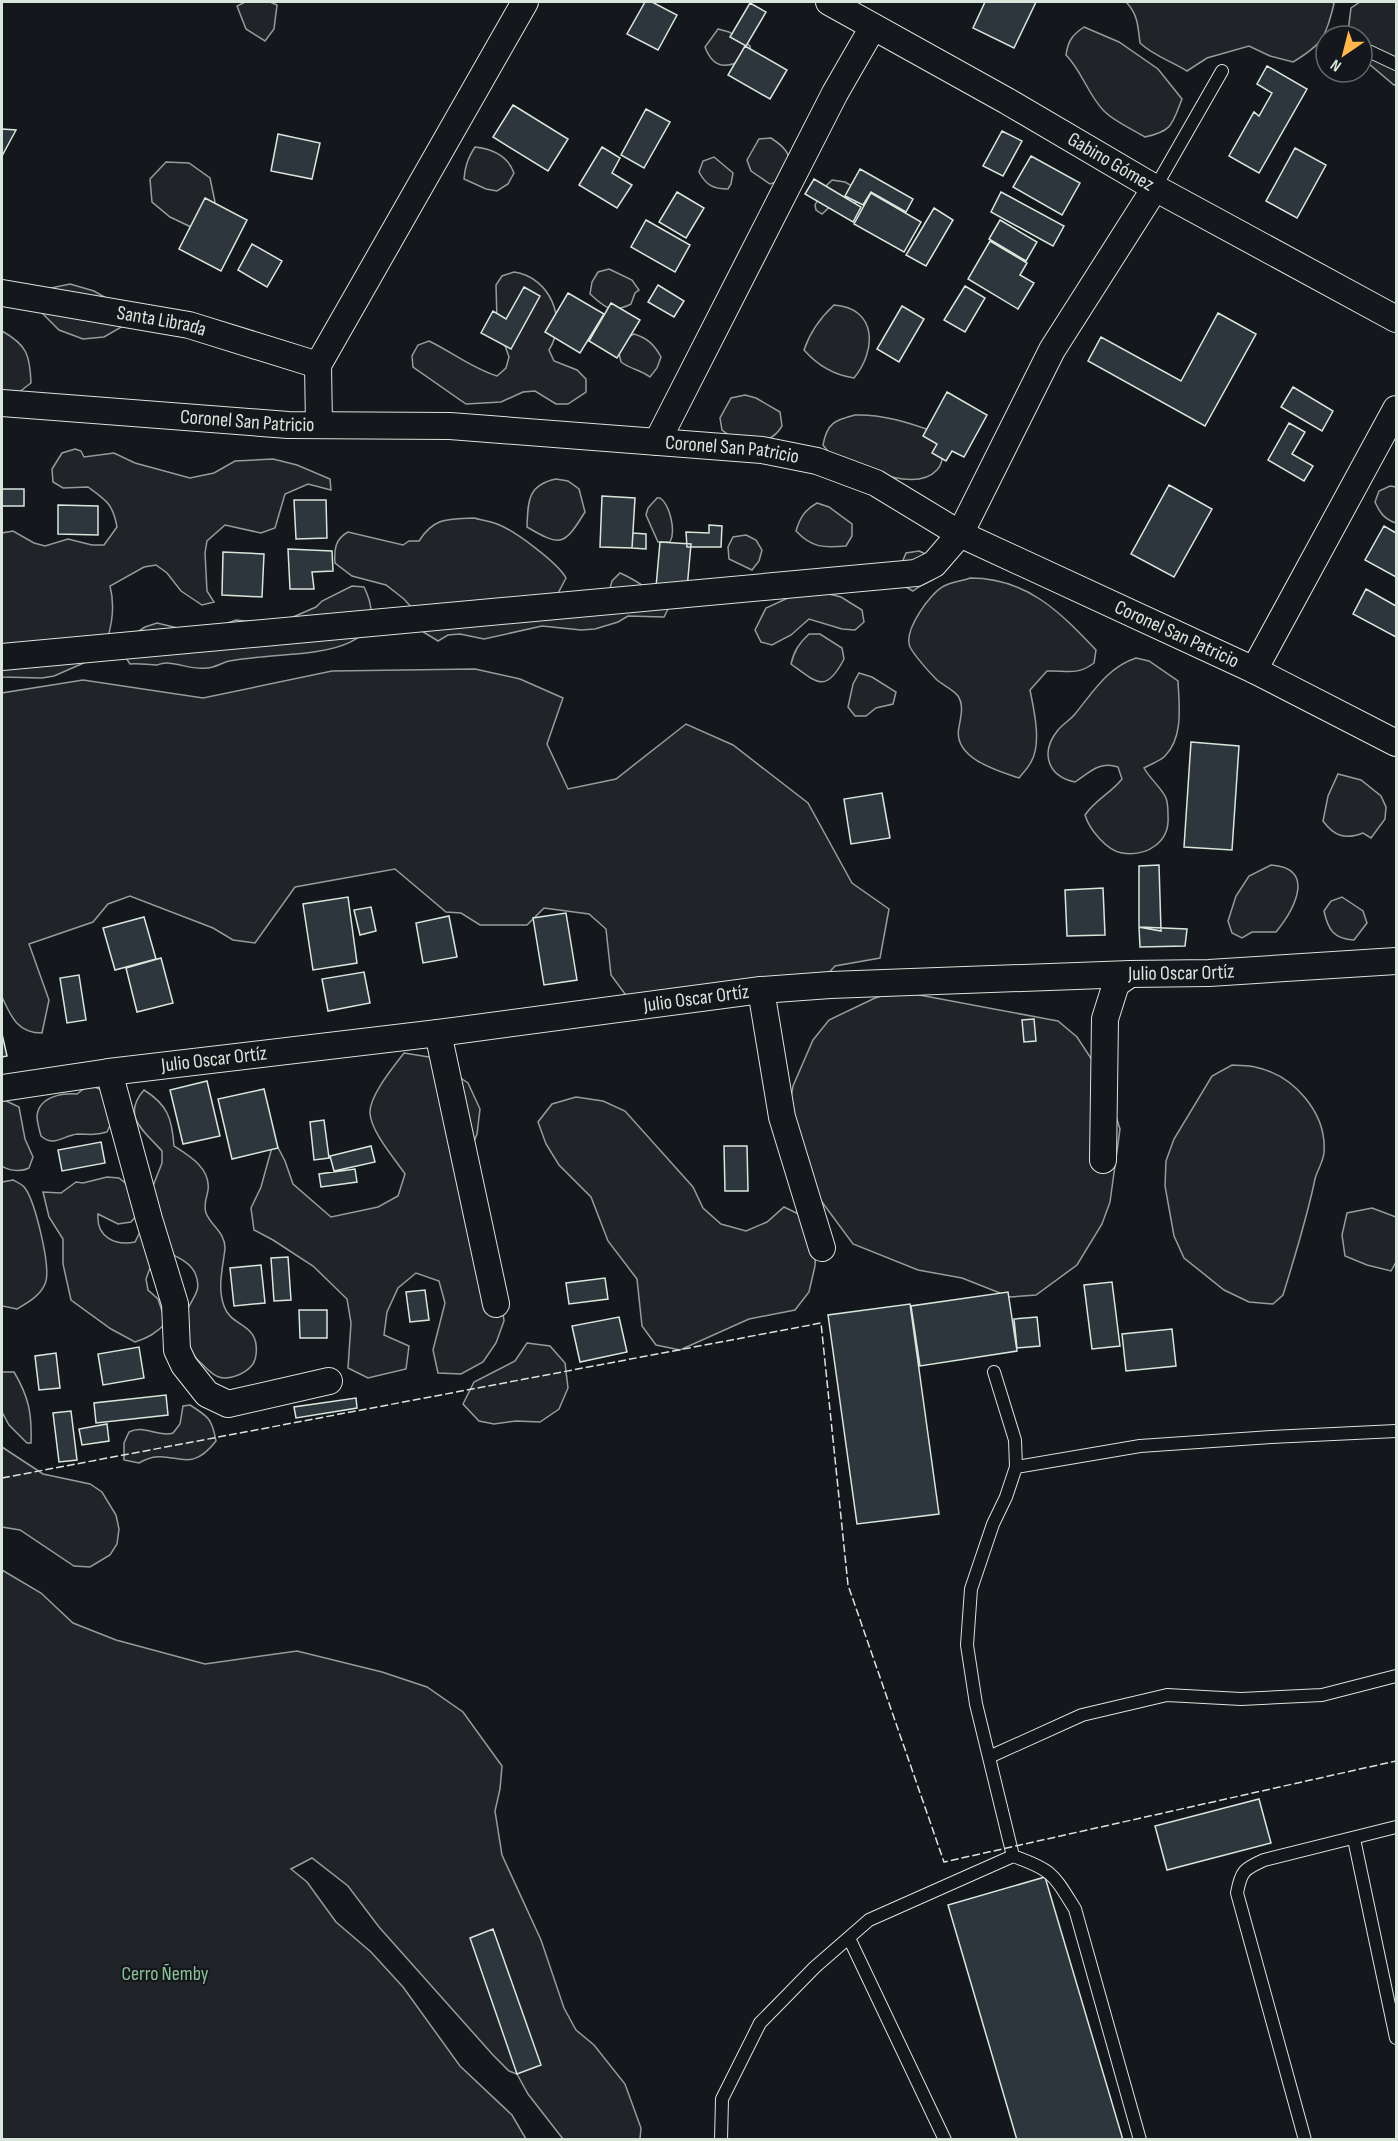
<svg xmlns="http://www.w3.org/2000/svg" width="1398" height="2141" font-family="'Sofia Sans Condensed',sans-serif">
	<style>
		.green { fill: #202428; stroke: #939e99; stroke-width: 1.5 }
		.building { fill: #2c363c; stroke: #d8e6dc; stroke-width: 1.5 }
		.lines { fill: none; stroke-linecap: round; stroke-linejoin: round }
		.lane-casing { stroke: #d8e6dc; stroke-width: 14 }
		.street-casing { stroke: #d8e6dc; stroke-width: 28 }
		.lane { stroke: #14181c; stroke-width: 12 }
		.street { stroke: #14181c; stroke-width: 26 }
		.fence { stroke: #d8e6dc; stroke-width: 1.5; stroke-dasharray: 8 3; stroke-linecap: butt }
		.labels { text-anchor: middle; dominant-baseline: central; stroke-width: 4.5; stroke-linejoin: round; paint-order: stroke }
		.street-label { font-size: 20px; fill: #d8e6dc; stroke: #14181c }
		.park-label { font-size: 20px; fill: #8ac095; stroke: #14181c }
	</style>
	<rect width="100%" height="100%" fill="#14181c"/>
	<path class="green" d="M245 2H270L277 5 274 29 265 41 246 29 237 6Z
		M1126 2H1332L1334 4C1325 38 1323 44 1293 62L1270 56 1249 46 1207 58 1187 71C1171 61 1154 56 1140 43 1138 27 1138 14 1126 2Z
		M1360 2H1396V84L1394 85 1362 58V36H1349L1348 32 1351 8Z
		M1084 27 1119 42 1158 69 1182 99C1172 124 1173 131 1145 137 1132 129 1115 122 1104 111 1088 95 1082 71 1066 55 1068 41 1072 35 1084 27Z
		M718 29 729 32 750 46 751 58C729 66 715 73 705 47Z
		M771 138C791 151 790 156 789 178L770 184 751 171 747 160 759 139Z
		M475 147C493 149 508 156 514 173L508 184 497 191 486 189 464 179C465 166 468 158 475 147Z
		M714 157 733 173 731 184 728 189C713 189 706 185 699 172L703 161Z
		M166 162 189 163 210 178 215 202 191 227 170 217 152 202 150 179Z
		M832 180 845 182 861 191 858 202 851 204 835 202 822 214 816 210 815 205 824 188Z
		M609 269 632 280 639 290 635 293 631 304C612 314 605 308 590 294L592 282 598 272Z
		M514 272C550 277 568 320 549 350L554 361 577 370 586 379V392L568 404H556L535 391 523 392 501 402 466 404 413 367 412 356 418 345 429 341C452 352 473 369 497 376L506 368 509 357 497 322 496 285 502 276Z
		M70 284 94 291 115 303 125 325 104 337 83 339 59 330 42 313 41 290Z
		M834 305C877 308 877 350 854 378 834 375 818 366 804 350 810 332 820 318 834 305Z
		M2 331C27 345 30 355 31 383L10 399H2Z
		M634 334C647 338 654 344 661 357L657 368 650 377C641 370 630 369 621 362L618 349 624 339Z
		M745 395 756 398 780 412 782 426C772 443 759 441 741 444L722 430 720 418 731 398Z
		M855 415C881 414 907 422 932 431 935 438 940 446 942 453 943 459 941 466 937 470 914 495 855 464 830 454L823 445C827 423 835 420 855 415Z
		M75 449 81 451 84 457 114 453 135 463 190 478 214 473 235 461 273 459 297 465 330 479 331 490 308 484 285 494 275 528 261 533 225 525 207 541 205 553 207 591 214 602 202 605 181 591 167 573 156 565 144 567 110 586C116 609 111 635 100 656L54 676 42 678 2 677V533L13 531 34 543 45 546 68 539 92 545H104L117 527C113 504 106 500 88 487L63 488 53 482 52 469 62 453Z
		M556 479 568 481 579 489 585 512C564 546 561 547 527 527 528 502 527 485 556 479Z
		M1390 486 1396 487V523C1384 519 1380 513 1375 502L1379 491Z
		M657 498H660C670 505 676 531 670 542H658L646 515 648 508Z
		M817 503 829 507 852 524V536L846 546C824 548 812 548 796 531 800 517 805 510 817 503Z
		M474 518C481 520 489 521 497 524 514 530 558 563 566 578L555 599 609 592 612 581 620 573C639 581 654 593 669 607L664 617 628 616 618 622 595 629 581 630 542 626 484 639 460 634 448 635 438 641 417 628 412 608 404 599 386 585 352 576 335 563C334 550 335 539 348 532L403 545 409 541H419C434 517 448 519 474 518Z
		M746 535 756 540 762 550 759 561 752 570 729 559 728 547 733 537Z
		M919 551 942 561 943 573C933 582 923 583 913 591L902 585 897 575 906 553Z
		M970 578C1027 578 1060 612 1096 650L1094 663C1077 676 1066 670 1047 671L1030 690C1034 710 1042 744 1031 762 1028 768 1023 773 1019 778 998 771 952 758 959 727 961 716 964 705 958 696 953 689 942 685 936 679 929 672 914 655 910 647 903 631 930 593 944 586 952 582 962 581 970 578Z
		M352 586 364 587C398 656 302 652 261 657 250 658 239 659 229 661 221 663 215 668 207 668 191 670 180 663 166 663 163 663 160 664 157 665 148 665 139 663 130 664L124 655 134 634 145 627 157 623 182 629 219 626 236 620 277 624 316 607 322 601Z
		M813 590 841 597 862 610 864 622 855 630 842 629 809 619 791 635 772 645 761 642 755 630 766 608 801 592Z
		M809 634H820L842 648 844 659C826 694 817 683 791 664 794 651 799 643 809 634Z
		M1136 658 1149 661 1178 681C1179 704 1184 737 1165 756 1160 761 1151 764 1144 768 1150 779 1161 787 1166 798 1168 803 1168 811 1168 816 1170 842 1147 857 1122 853 1107 851 1089 829 1085 815 1095 800 1111 793 1122 779L1118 767C1099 761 1090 772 1075 782 1047 776 1040 752 1058 730 1063 724 1070 720 1075 714 1093 692 1108 667 1136 658Z
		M475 669 520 679 563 698 547 744 568 789 616 779 686 724 733 745 808 803 852 883 889 909 880 958 835 966 825 977 644 1007 625 994 611 975 606 929 589 914 544 908 527 925H480L461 913 446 912 395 869 295 887 255 943 233 940 213 928 130 896 108 904 93 922 29 944 49 1000 42 1033C18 1033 11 1017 2 997V693L83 680 203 698 332 671Z
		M859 673 872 677 896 692 893 704 876 708 866 716H855L848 707 853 684Z
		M1338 774 1361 780 1381 796 1386 807 1385 819 1371 838 1363 833C1345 840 1334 836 1323 821L1328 796Z
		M1271 865C1317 868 1294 910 1276 932H1252L1242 938 1232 933 1228 921 1236 896 1249 876Z
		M1342 897 1363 911 1367 923 1354 940C1334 939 1328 930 1324 911L1331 901Z
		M898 991 1058 1021 1077 1037 1104 1078 1120 1129 1110 1202 1102 1224 1077 1265 1036 1295 1010 1297 962 1278 918 1270 853 1244 805 1179 785 1135 793 1086 813 1040 829 1020 875 998Z
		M404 1053 429 1057 468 1083 480 1109 477 1134 468 1156 501 1297 504 1321 496 1343 483 1362 461 1374 438 1373 433 1350 445 1303 439 1281 416 1273 398 1288 387 1312 384 1335 409 1346 406 1369 368 1378 348 1368 351 1323 347 1299 313 1266 273 1240 254 1230 251 1208 261 1187 274 1140 285 1161 293 1184 331 1217 378 1207 398 1196 405 1174C395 1159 371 1132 370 1113 369 1096 394 1066 404 1053Z
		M1232 1065C1239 1066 1248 1065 1255 1067 1294 1075 1327 1113 1324 1153 1323 1162 1317 1171 1315 1179 1307 1218 1295 1256 1283 1295L1273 1304 1249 1302 1224 1290 1184 1258 1174 1236 1165 1186 1166 1161 1174 1139 1212 1076Z
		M92 1086 104 1091 112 1121 107 1132C95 1136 89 1134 78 1134 63 1135 55 1148 41 1136 39 1129 37 1122 37 1116 39 1096 63 1093 77 1094L86 1087Z
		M144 1090C168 1105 172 1119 174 1146 190 1156 211 1169 208 1190 207 1198 203 1204 206 1213 211 1226 225 1232 225 1248 223 1268 217 1287 224 1306 231 1328 260 1322 256 1355 255 1369 238 1377 226 1378 217 1379 209 1371 203 1365 200 1362 196 1359 194 1355 188 1347 184 1325 186 1315 189 1299 204 1293 195 1273 190 1262 177 1257 167 1252L160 1261 150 1268 146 1279 148 1290 158 1299 166 1323C156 1333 148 1338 135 1342L111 1329 71 1300 63 1264V1239L49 1217 43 1192 61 1193 76 1182 83 1183 107 1177 119 1178 129 1186 136 1216 131 1222 118 1224 98 1214C96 1237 115 1246 135 1242L146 1220 149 1196 162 1163V1151C144 1131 121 1116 144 1090Z
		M576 1097 603 1101 625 1111 693 1187 703 1208 721 1224 746 1231 767 1222 784 1207 807 1218 816 1242 815 1266 809 1292 795 1310 749 1319 680 1350 656 1345 642 1326 637 1279 608 1241 591 1197 559 1165 546 1144 538 1122 552 1104Z
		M2 1099 19 1107 25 1139 33 1157 29 1168C22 1172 8 1171 2 1166Z
		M13 1180C17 1182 22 1184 25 1188 35 1202 52 1269 45 1284 40 1296 27 1303 17 1309L2 1306V1182Z
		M1372 1208 1396 1217V1262L1391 1271 1367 1265 1345 1256 1342 1235 1347 1213Z
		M527 1343 550 1346 565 1363 568 1388 559 1409 540 1422 516 1421 494 1424 479 1421 463 1404 474 1382 515 1361Z
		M2 1372H14C29 1397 32 1414 31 1443H27L9 1425 2 1412Z
		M190 1405C209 1417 212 1419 216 1441 186 1480 172 1443 139 1463L124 1460V1443L129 1432C144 1424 158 1438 173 1433L180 1424 183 1406Z
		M2 1447 43 1474 90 1484 102 1492 116 1515 119 1529 117 1544 110 1555 90 1567 74 1566 20 1530 2 1527Z
		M2 1570 41 1593 73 1623 116 1640 205 1664 297 1651 382 1672 427 1687 463 1712 502 1766 500 1789 495 1811 502 1855 541 1940 564 2008 576 2030 594 2045 625 2084 641 2128 640 2139H563L528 2094 517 2074 509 2071 493 2055 379 1927 348 1886 312 1858 291 1869 307 1882 336 1922 371 1952 403 1987 460 2066 512 2115 526 2139H2Z"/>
	<path class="building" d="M645 2H652L677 15 658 50 627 34Z
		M985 2H1036L1014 48 973 28Z
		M750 3 766 12 746 46 730 37Z
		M745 46 787 70 770 99 728 75Z
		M1267 66 1307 89 1259 173 1229 156 1254 112 1259 116 1272 93 1257 84Z
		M513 105 568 139 548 171 493 137Z
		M646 109 670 122 644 168 621 155Z
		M2 129 16 130 2 156Z
		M1002 131 1022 141 1003 176 983 166Z
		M278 134 320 143 312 179 271 171Z
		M602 147 620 158 612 173 632 185 617 208 579 185Z
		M1295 148 1326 165 1297 218 1266 201Z
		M1031 156 1080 183 1062 215 1013 187Z
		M860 169 913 199 906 212 871 192 863 205 845 196Z
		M814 179 861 207 853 222 805 194Z
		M677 192 704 208 686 238 659 222Z
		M1001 192 1064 226 1053 246 991 212Z
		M871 193 921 222 904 252 854 224Z
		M205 198 247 220 221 271 179 249Z
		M934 208 953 220 926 266 906 255Z
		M646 220 690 245 675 272 631 247Z
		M1000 220 1037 242 1026 261 989 239Z
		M990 241 1027 263 1020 275 1034 283 1018 309 968 279Z
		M252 244 282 261 267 287 238 270Z
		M658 285 684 301 674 317 648 302Z
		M965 286 985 298 965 332 944 320Z
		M524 287 540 296 511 349 481 333 493 311 506 319Z
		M568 293 604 314 580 353 545 332Z
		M611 303 640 320 617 358 589 341Z
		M902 306 924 319 899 362 877 349Z
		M1218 313 1256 334 1205 426 1088 361 1101 337 1181 381Z
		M1293 387 1333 411 1322 431 1281 407Z
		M947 392 987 415 964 457 952 451 946 461 932 453 937 444 923 436Z
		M1289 423 1305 432 1292 454 1313 466 1304 481 1268 460Z
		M1169 485 1212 509 1174 577 1131 554Z
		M2 489H24V506H2Z
		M602 496 635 498 632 548 600 547Z
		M294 500H326L327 538 296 539Z
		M58 505 98 506V535L58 534Z
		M709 525 722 526 721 547H687L686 532 709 533Z
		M1384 526 1396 533V577L1365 560Z
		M633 533 646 534V549L632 548Z
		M660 542 691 544 687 589 656 587Z
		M288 549 332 551 333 571 312 572 314 589H290Z
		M223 552 264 554 262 597 222 595Z
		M1366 589 1396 606V637L1353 614Z
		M1191 742 1239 746 1232 850 1184 847Z
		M882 793 890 838 851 844 844 799Z
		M1159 865 1161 931 1139 927V866Z
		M1103 888 1105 935 1067 936 1065 890Z
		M348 897 357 963 313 970 303 904Z
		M371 907 376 931 360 935 354 910Z
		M566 913 577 980 544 985 533 918Z
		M449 916 457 957 423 963 416 923Z
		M144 917 156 959 115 970 103 928Z
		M1139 927 1187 929 1185 946 1140 947Z
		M161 958 173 1003 137 1012 126 968Z
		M364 972 370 1003 328 1011 322 979Z
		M79 975 86 1020 67 1023 60 978Z
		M1034 1019 1036 1041 1024 1042 1022 1020Z
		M2 1034 7 1056 2 1057Z
		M207 1081 220 1136 183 1144 170 1090Z
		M264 1089 278 1148 232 1159 218 1099Z
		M324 1120 329 1158 314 1160 310 1122Z
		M101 1142 105 1163 62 1171 58 1150Z
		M371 1146 375 1162 334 1171 330 1156Z
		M724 1146H747L748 1191H725Z
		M355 1169 357 1182 321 1187 319 1174Z
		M288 1257 291 1300 274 1301 271 1258Z
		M261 1265 265 1303 234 1306 230 1268Z
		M605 1278 608 1299 569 1304 566 1283Z
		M1112 1282 1120 1346 1092 1349 1084 1285Z
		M425 1290 429 1320 410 1322 406 1292Z
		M1008 1292 1017 1351 920 1366 911 1306Z
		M910 1304 939 1514 857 1524 828 1315Z
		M299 1310H327V1338H300Z
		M619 1317 627 1352 580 1362 572 1326Z
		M1037 1317 1040 1346 1017 1348 1014 1319Z
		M1172 1329 1176 1366 1126 1371 1122 1334Z
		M139 1347 144 1378 103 1385 98 1354Z
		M56 1353 60 1388 39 1390 35 1356Z
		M166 1395 168 1415 96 1423 94 1403Z
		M356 1398 357 1408 296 1418 294 1407Z
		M71 1411 77 1460 59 1462 53 1413Z
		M107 1424 109 1441 82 1445 79 1429Z
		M1259 1799 1271 1843 1167 1870 1155 1826Z
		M1045 1877 1123 2140H1017L948 1905Z
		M493 1929 541 2065 517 2074 470 1938Z"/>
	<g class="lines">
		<g class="lane-casing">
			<path id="lane" d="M1362 48 1396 64
				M1155 188 1222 71
				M994 1372 1015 1440 1016 1467 1006 1497 993 1524 971 1589 967 1645 976 1704 1013 1856
				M1016 1467 1140 1446 1271 1437 1396 1431
				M989 1757 1082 1715 1167 1695 1241 1699 1322 1695 1396 1676
				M1354 1839 1396 2038
				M849 1938 945 2140
				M721 2140 722 2099 760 2023 815 1967 869 1920 1013 1856C1053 1870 1053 1874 1075 1909L1140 2140
				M1305 2140 1237 1893C1241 1871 1244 1869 1264 1860L1396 1827"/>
		</g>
		<g class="street-casing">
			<g id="street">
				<path id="s1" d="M829 2 1007 101 1155 188 1396 319"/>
				<path id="s2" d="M2 293 189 325 318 365"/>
				<path id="s3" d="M2 403 288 425 450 426 762 450 817 461 876 483 960 534 1254 670 1396 743"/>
				<path d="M319 425 318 365 525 2"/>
				<path d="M657 442 835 93 873 27"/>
				<path d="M2 657 916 573 934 564 960 534 1052 350 1155 188"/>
				<path d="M1254 670 1396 409"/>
				<path d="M761 990 782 1117 822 1248"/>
				<path d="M438 1033 496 1304"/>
				<path d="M109 1072 149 1219 175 1304 177 1350 184 1365 207 1394 228 1404 329 1381"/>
				<path id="s4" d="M2 1088 109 1072 438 1033 761 990 830 985 1130 974 1209 973 1396 961"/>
				<path d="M1103 1160 1105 1019 1116 984 1130 974"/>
			</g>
		</g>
		<use href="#lane" class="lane"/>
		<use href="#street" class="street"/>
		<path class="fence" d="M2 1478 821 1323 848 1585 944 1862 1396 1761"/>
	</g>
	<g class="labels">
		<g class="street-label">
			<text stroke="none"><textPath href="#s1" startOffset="324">Gabino Gómez</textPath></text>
			<text stroke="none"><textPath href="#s2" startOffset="162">Santa Librada</textPath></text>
			<text stroke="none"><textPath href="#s3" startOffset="246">Coronel San Patricio</textPath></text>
			<text stroke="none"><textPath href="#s3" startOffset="732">Coronel San Patricio</textPath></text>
			<text stroke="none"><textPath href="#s3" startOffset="1218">Coronel San Patricio</textPath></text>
			<text stroke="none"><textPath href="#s4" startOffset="1186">Julio Oscar Ortíz</textPath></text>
			<text stroke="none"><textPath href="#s4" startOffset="700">Julio Oscar Ortíz</textPath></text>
			<text stroke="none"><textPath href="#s4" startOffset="214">Julio Oscar Ortíz</textPath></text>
		</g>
		<g class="park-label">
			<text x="165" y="1974">Cerro Ñemby</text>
		</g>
	</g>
	<rect width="1398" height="2141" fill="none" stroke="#d8e6dc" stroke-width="6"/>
	<g transform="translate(1344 54) rotate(215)"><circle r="28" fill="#14181c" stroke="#626a69" stroke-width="1.5"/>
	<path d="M0-4.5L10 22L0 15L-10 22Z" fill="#ffb74d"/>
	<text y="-9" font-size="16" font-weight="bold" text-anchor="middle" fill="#d8e6dc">N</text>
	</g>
</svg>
